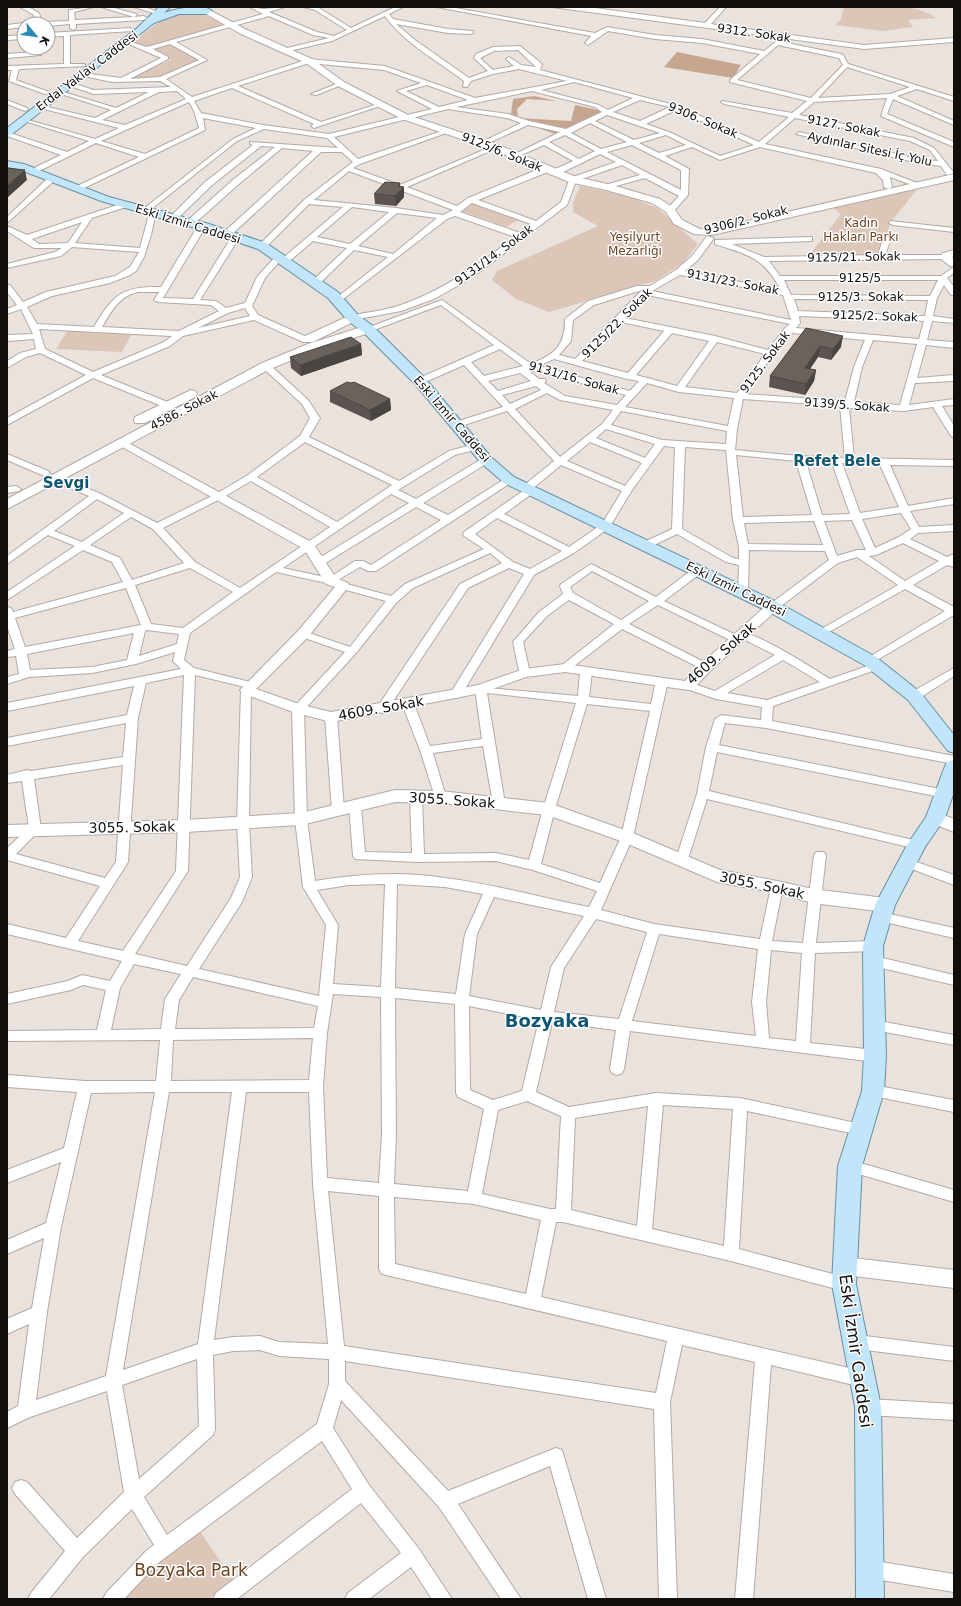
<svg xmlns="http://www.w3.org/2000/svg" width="961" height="1606" font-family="'DejaVu Sans',sans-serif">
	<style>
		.green { fill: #dbc6b8 }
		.forest { fill: #c7a690 }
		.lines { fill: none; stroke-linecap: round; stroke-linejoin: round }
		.minor-casing { stroke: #b3aaa5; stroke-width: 2 }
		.tertiary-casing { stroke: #b3aaa5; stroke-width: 2 }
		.secondary-casing { stroke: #b3aaa5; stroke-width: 2 }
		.primary-casing { stroke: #688fa3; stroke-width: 2 }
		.minor { fill: #fff; fill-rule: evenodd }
		.tertiary { fill: #fff; fill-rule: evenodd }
		.secondary { fill: #fff; fill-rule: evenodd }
		.primary { fill: #c1e6f9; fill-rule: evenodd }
		.wall { fill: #5b5450 }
		.shaded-wall { fill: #4a4541 }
		.building { fill: #6a625d; stroke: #4a4541 }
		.labels { text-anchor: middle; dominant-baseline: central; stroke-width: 3; stroke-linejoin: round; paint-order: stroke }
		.far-street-label { font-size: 12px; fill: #110e0c; stroke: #fff }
		.far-park-label { font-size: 12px; fill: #6f4220; stroke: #fff }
		.street-label { font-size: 14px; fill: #110e0c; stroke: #fff }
		.far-district-label { font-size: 15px; font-weight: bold; fill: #115673; stroke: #fff }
		.near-street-label { font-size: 17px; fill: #110e0c; stroke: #fff }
		.near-park-label { font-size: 17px; fill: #6f4220; stroke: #fff }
		.district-label { font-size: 18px; font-weight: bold; fill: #115673; stroke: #fff }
	</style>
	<rect width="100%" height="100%" fill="#eae2dc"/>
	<path class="green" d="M844 7C871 7 914 1 936 18L908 20 913 27 882 31 836 25 841 19Z
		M193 13 204 15 226 25 147 47 133 42C156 25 163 14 193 13Z
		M170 44 199 60 158 78 127 80 171 60 150 49Z
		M580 186 628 196 657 208 698 244 683 263 655 281 549 312 516 299 492 280 497 271 598 226 573 212V203Z
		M918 188 891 222 878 255 809 256 841 214 833 207Z
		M472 204 518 220 507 227 462 211Z
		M68 330 132 333 122 352 56 349Z
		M197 1527 233 1580 209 1599H117Z"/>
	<path class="forest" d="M677 52 741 65 733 78 664 67Z
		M534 96 556 101 527 99 517 109 518 118 571 121 575 105 607 112 558 135 541 129 538 122 520 120 511 114 513 99Z"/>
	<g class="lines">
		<g class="minor-casing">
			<path id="minor" d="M20 7H28L39 13 42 22 69 21V10L93 7 74 12 75 20 134 17 101 7H111L136 14 137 15 134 17 144 16 147 18 144 20 76 24V28L73 30 70 28V24L48 26V24H36L34 15Z
				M134 7H144L156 11 153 13Z
				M250 7 263 9 285 7 269 12 317 32 334 36 347 30 315 10 304 7 319 8 351 28 395 7H403L389 14 393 19 448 29 473 31V33L471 34 448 33 396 24 415 40 469 78 488 71 474 58 476 54 493 47 520 46 542 64 540 70 678 106 759 142 789 117 724 104 721 102 722 101 792 113 807 101 730 82V80L760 54 702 43 655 39 608 31 588 45 585 43 591 36 437 7H450L595 33 607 27 655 35 702 39 764 51 777 41 841 54 843 55 848 64 954 97V101L917 89 897 96 954 121V125L893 99 887 114 954 142V147L881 116 887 98 814 102 799 115 914 138 934 148 954 173 947 175 941 166 918 163 796 134 799 132 918 159 938 161 930 150 910 141 795 118 765 144 881 169 922 185 918 187 890 177 892 187 888 189 884 187 883 180 876 173 760 147 720 160 692 147 665 156 689 169 688 195 673 212 666 210 679 196 645 178 605 189V185L640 175 622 165 576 181 567 205 481 271 459 285 434 299 401 311 353 320 349 318 350 316C366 312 383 311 398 306 443 291 478 265 515 237L455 216 447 219 338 303H335V299L388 257 354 250 317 286H311V282L347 248 313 241 286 264 279 262 265 278 252 306 258 315 309 338V342H303L254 320 183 336 170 346 101 375 170 403V407H164L93 378 7 425V418L86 375 40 353 26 357 7 368V361L20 353 36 349 34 339 7 341V335L33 334 21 309 7 314V309L17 305 7 292V285H10L23 302 46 292 115 276 130 267 139 252 72 247 61 256 7 268V264L55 252 62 248H34L7 231V226L27 235 123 203 127 205 126 207 92 218 75 243 140 248 149 214 156 212 151 235 144 257 136 271 130 275 110 283 52 296 27 307 37 324 94 327C113 294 123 286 161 287L199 224 206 226 163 298 193 299 231 238 235 236 239 238 200 300 216 301 226 308 245 303 257 277 276 256 283 258 343 207 309 204 265 248 258 246 304 200 353 162 342 152H321L229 237H223V233L313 151 282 148 240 183 193 225H187V221L234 179 275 147 261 146 211 186 175 221 168 219 205 182 253 145 250 144V142L338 148 327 138 264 129 237 141 145 214H142V210L233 139 256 128 203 118 205 130 78 191H75V187L139 157 96 143 33 174H30V170L61 155 7 136V132L67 152 89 141 21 120V118L95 139 119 128 36 107 39 105 95 118 111 110 55 92 60 91 116 108 149 92 94 94 67 85 66 84 69 82 94 90 171 87 160 81 112 82 79 75 82 73 121 78 161 58 124 42V40L147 47 263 14ZM269 16 313 35 329 38 283 49 282 50 285 52 332 41 385 16C404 43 438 61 464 81L463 87H467L471 81 493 74 519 69 567 81 475 98 385 66 309 59 192 97 166 79 207 60 176 42ZM170 44 199 60 160 77 130 79 168 59V57L153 49ZM778 45 839 58 843 65 811 98 737 80ZM518 50 536 67 521 65 509 57 506 59 514 66 493 70 480 58 494 51ZM309 63 384 70 421 83 397 91 432 109 329 134 263 125 201 113 194 101 232 88 314 124 311 126 314 128 383 105 378 104 321 122 238 86ZM847 67 910 87 890 94 818 98ZM574 82 633 98 608 110 599 105 541 90ZM427 85 468 100 439 107 406 91ZM177 91 186 99 125 125 102 120 159 92ZM532 91 595 107 602 112 566 129 529 121 508 114 456 107ZM640 100 670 107 640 121 613 112ZM189 102 194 111 199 128 145 154 101 141ZM448 109 507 118 521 123 482 142 481 143 484 145 528 125 560 132 513 155 519 156 544 145 573 161 551 171V175H557L600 154 616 162 570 178 561 202 536 221 478 200 550 171V167H544L468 198 457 206 407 187 497 148V146H493L400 185 353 168 360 164 449 132V130H445L358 159 334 137ZM676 110 754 145 720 156 669 132 646 124ZM607 115 660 133 634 140 595 121ZM590 123 627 142 601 149 571 133ZM565 135 595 151 579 159 549 142ZM666 135 686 145 659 153 639 143ZM632 145 681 170V190L607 152ZM349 171 453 210 443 215 396 208 314 200ZM472 203 531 224 520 233 460 212ZM352 207 389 212 350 244 317 237ZM397 213 437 218 393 254 358 246ZM82 222 68 243 39 244 32 239ZM138 292H159L154 300 158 302 211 305 219 311 179 331 102 327C111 312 119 296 138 292ZM245 308 250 316 198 328 228 313ZM39 329 172 336 164 342 93 372 45 349Z
				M552 7H588L705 23 720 7H726L711 24 864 45 954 38V42L864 49Z
				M24 24V27L7 29V25L24 23 26 24Z
				M130 28 133 30 132 31 70 35V64H85V66L19 69 16 80 49 92V94H45L9 81 12 70H7V66L64 64V36L48 37V33Z
				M24 35V39L7 40V36Z
				M36 48H42L41 55 7 58V54L36 52Z
				M339 83 344 84 316 95 311 94Z
				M7 100 27 108 28 109 25 111 7 104Z
				M49 177 56 179 7 223V217Z
				M890 221 954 228V232L893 225 889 223Z
				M707 236 714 238 698 260 685 271 781 290C763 257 749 255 715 244V240L809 237H812V241L732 244 764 257 878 255 883 239 887 237 891 239 885 255H946L950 257 946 259 769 261 780 276H941L954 267V273L947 278 954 287V295H951L944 285 937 298 933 316 954 319V323L932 321 927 340 954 342V348L926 345 917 378 954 375V381L915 383 909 405 954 399V405L942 406 954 426V437L951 436 933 407 904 411 849 408 854 458 954 460V466L890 465 908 506 954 498V504L910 511 919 527 954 525V531L918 533 910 539 947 557 954 554V567L947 565 913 585 954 607V615L870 664 865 661 866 659 945 611 905 589 822 636 817 633 818 631 898 585 857 557 838 563 777 609 773 610 768 607 769 605 829 560 825 551 749 550 748 593 743 596 738 593 739 565 726 562 677 534 650 547H642L641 545 642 543 672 529 675 447 664 446 632 490 609 528 574 553 534 575 460 697 456 698 450 694 524 574 509 568 468 588 386 712 382 713 376 709 460 584 502 563 490 553 413 588 397 602 356 653 304 710 307 819 315 881C357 874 402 871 445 878 494 884 542 898 589 907L597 891 533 870 496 861 418 862 355 859 353 856 349 806 351 803H359L361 806 365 852 412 853 410 798 416 794 422 798 424 854 496 853 529 860 543 809 576 703 487 693 505 804 503 807H495L493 804 483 746 433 753 446 797 444 800H436L420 750 402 704 404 701H412L414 704 430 746 482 739 475 689 477 687 578 696 580 672 586 669 592 672 589 697 651 704 656 681 662 678 666 679 668 681 633 837 601 910 654 924 760 939 771 887 773 884H781L783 887 772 941 803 943 814 855 816 852H824L826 855 816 943 873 941 878 943 880 946 878 949 873 951 815 953 810 1043 875 1050 880 1052 882 1056 880 1060 875 1062 630 1031 624 1069 622 1073 617 1075 612 1073 610 1069 616 1030 552 1022 536 1092 569 1107 656 1093 740 1098 865 1125 867 1129 865 1133 860 1135 747 1111 739 1249 844 1277 850 1279 852 1284 850 1289 844 1291 731 1261 563 1222H556L541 1297 862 1371 868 1374 870 1379 868 1384 862 1387 771 1365 753 1599H735L755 1362 682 1345 670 1402 677 1599H659L654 1409 345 1361V1381L448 1491 556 1448 562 1450 606 1599H588L550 1466 458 1504 521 1599H501L439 1507 341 1400 333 1428 369 1485 419 1549 452 1599H432L411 1567 369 1599H345L348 1593 401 1553 361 1503 237 1599H213L216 1593 352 1489 322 1441 158 1563 124 1599H103L106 1593 146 1551 154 1545 132 1509 83 1557 49 1599H28L31 1593 65 1551 15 1494 12 1488 15 1482 21 1480 27 1482 77 1538 124 1492 107 1391 30 1417 7 1428V1412L18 1406 29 1324 7 1334V1319L32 1308 44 1238 7 1254V1240L46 1223 61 1162 7 1183V1170L64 1148 77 1092 7 1087V1075L85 1081H156L160 1040 7 1041V1031L97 1030 106 990 83 985 71 990 7 1004V994L68 981 82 975 110 981 122 961 7 934V924L66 938 100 886 7 860V848L29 828 22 781 7 783V775L27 770 31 771 123 757 126 723 7 746V738L127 715 134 686 7 711V703L181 669 173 661 175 652 136 664 92 673 29 677 7 684V677L19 674 16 656 7 657V651L15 649 7 626V607L11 608 13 612 123 582 112 562 83 550 7 600V592L75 546 48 535 7 564V556L89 496 53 481V477H59L99 493 157 523 216 494 248 475 300 436 310 418 302 404 263 368V364H269L308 400 320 418 309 437 399 481 449 451 475 444 478 445V449L455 455 398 490 416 499 483 458H489V462L423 503 448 515 506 478H512V482L376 571H368L360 567 331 584 276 572 190 633 184 660 194 668 254 683 256 685 251 688 249 824 252 877 242 902 199 969 319 996 326 925 303 887 295 819 292 709 345 652 299 636 298 634 303 631 350 647 386 601 339 588 338 586 339 584 343 583 391 596 405 584 484 549 464 536 463 534 464 532 523 491 520 489 522 487 554 461 507 411 458 427H452V423L503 407 464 365 423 383H417V379L494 345 441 305 371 331H365L364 329 442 300 531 364C555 354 565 346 565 319L588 301 637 286H650L676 270 692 256ZM680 275 783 295 791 320 652 291ZM784 280H938L930 296 791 295ZM642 290 575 359 559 355 571 341 573 320 594 305ZM647 295 790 324 785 328 768 350 715 336 625 318ZM794 299 928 300 925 316 798 311ZM799 316 924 321 919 339 796 328 800 323ZM621 322 664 331 628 373 582 361ZM672 333 709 341 677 386 636 375ZM792 333 865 340 854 367 845 401 745 394 773 355ZM873 340 917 344 900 405 854 402 862 367ZM717 342 765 354 737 393 685 387ZM500 349 523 366 484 376 471 362ZM554 359 627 379 639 381 630 391 539 366ZM528 370H531L626 395 617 405 565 396 544 383 546 381 545 379H539ZM520 373 531 381 498 391 488 381ZM647 383 679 392 734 398 728 426 625 407ZM536 386 541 390 510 404 502 395ZM547 393 560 400 613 410 602 424 560 457 515 409ZM743 399 840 406 845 458 800 456 735 450 737 429ZM621 411 727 431 726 444 662 440 611 425ZM606 429 655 444 645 458 596 438ZM305 442 392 485 337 522 257 477ZM590 442 642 463 625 486 567 461ZM685 447 726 450 733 520 739 547V559L733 558 682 529ZM736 455 796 461 812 515 743 517ZM806 462 832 463 850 514 822 515ZM842 463 880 465 899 507 860 513ZM561 465 622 491 602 524 569 547 504 514 533 493 535 491 532 489ZM251 481 330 527 240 588 195 562 163 528 222 498ZM391 494 409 503 316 560 315 562 316 564H324L416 507 441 520 371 565 363 561H355L329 578 283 568ZM97 499 124 513 82 542 54 531ZM901 513 911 529 899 537 875 548 862 519ZM131 517 153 529 184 563 132 580 120 558 90 545ZM497 518 562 551 530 569 513 562 475 534ZM852 520 866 550H857L837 556 824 521ZM814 521 823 545 748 544 744 523ZM903 543 939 561 905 581 869 556 876 555ZM190 568 233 592 183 628 151 624 135 585ZM126 588 141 625 25 647 15 618ZM147 630 179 634 177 644 139 656 145 631ZM134 633 127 660 92 667 30 670 27 654ZM184 675 176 871 123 951 78 941 128 862 138 718 146 683ZM195 675 245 687 241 690 237 824 240 877 231 898 187 966 135 954 188 871ZM587 704 650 711 621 837 600 883 541 864 555 809ZM123 765 116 862 105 878 16 854 41 829 34 779ZM385 884 381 987 333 984 338 925 317 890 349 885ZM397 884 445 887 483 894 465 934 456 994 395 988ZM494 897 584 916 551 967 541 1010 469 996 477 934ZM596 919 647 932 619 1019 554 1012 564 968ZM659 934 758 949 752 1002 756 1036 632 1021ZM771 950 802 953 796 1041 769 1038 766 1002ZM134 964 181 974 165 999 161 1029 111 1030 120 988ZM193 977 318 1006 314 1028 175 1029 179 1000ZM333 994 381 997 382 1134 379 1183 327 1178 323 1086 327 1033ZM395 998 455 1004 456 1093 458 1097 484 1109 468 1191 394 1184 396 1134ZM469 1006 539 1020 522 1091 493 1100 470 1090ZM313 1038 309 1080 171 1081 173 1040ZM155 1092 106 1376 36 1400 47 1312 61 1227 91 1093ZM169 1092H232L198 1344 123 1370ZM246 1092H309L313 1184 328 1344 279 1342 260 1336 233 1337 214 1340ZM527 1101 561 1116 556 1209H550L482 1194 498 1110ZM663 1105 733 1109 724 1246 652 1229ZM648 1106 637 1226 571 1210 575 1118ZM328 1191 379 1196V1269L382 1274 667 1341 656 1393 344 1346ZM394 1197 474 1204 541 1220 526 1294 395 1264ZM260 1350 279 1356 329 1359V1384L317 1424 167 1535 144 1497 213 1435 215 1429 213 1355 233 1351ZM197 1359 199 1426 139 1479 122 1385Z
				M7 454 48 471 50 473 45 476 42 475 7 460Z
				M16 486 21 489 19 491 7 493V487Z
				M591 564 656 597 693 569H701L702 571 701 573 664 601 738 636 739 633C753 629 815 670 830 679L873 664H881L882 666 881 668 773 706 772 721 954 756V764L766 728 725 723 719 745 945 790 951 794 949 797 945 798 717 752 709 791 917 841 921 842 923 845 921 848 917 849 707 799 687 862 685 865H677L675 862 697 794 706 747 715 719 721 715 761 720 762 707 716 699 684 688 682 686 688 682 715 691 775 655 743 639 742 642H734L658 605 629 624 710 665 711 667 710 669H702L622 629 569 670H561L560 668 561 666 614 624 569 600 547 616 523 642 530 673 528 675H520L513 642 539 612 563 594 560 586 561 584ZM592 571 649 601 621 620 573 593 570 587ZM783 660 820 682 767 700 727 693Z
				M954 668V676L918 699H910L908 696 910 693Z
				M331 713 337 717 344 810 342 813H334L332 810 325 717Z
				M908 859 954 875V885L904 866 902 863 904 860Z
				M881 912 954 928V938L876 920 875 917 876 914Z
				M874 956 954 975V985L869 965 867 961 869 957Z
				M874 1020 954 1035V1045L869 1029 867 1025 869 1021Z
				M873 1085 954 1100V1112L868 1095 866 1091 868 1087Z
				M850 1160 954 1190V1202L845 1170 843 1166 845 1162Z
				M857 1335 954 1347V1361L857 1349 851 1347 849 1342 851 1337Z
				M868 1399 954 1404V1420L868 1415 862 1413 860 1407 862 1401Z
				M869 1560 954 1574V1592L869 1578 863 1575 860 1569 863 1563Z"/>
		</g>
		<g class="tertiary-casing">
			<path id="tertiary" d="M121 439 313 543 336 578 348 583 349 586 308 637 256 689 302 705 331 712 478 685 524 669 565 664 685 681 701 664 768 604 773 603 780 607 711 670 693 689 688 690 565 672 526 677 481 693 331 722 293 712 242 693 240 690 298 631 335 587 326 584 304 549 117 444 115 442Z
				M845 1257 954 1270V1288L845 1275 838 1272 835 1266 838 1260Z"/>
		</g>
		<g class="secondary-casing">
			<path id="secondary" d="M194 7H204L247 30 312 59 344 82 408 115 499 145 576 177 612 185 660 199 674 208 682 220 700 229H712L954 174V180L712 235 694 234 674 224 666 212 652 203 606 190 569 182 491 149 402 119 338 86 306 63 241 34Z
				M954 250V256L952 257 954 259V267L950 266 940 258 943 253Z
				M353 314 357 316 359 318 357 320 313 342H305L303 339 305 336Z
				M368 325 372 326 374 329 372 332 316 350 270 369 7 509V499L262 363 308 344Z
				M191 390 195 391 197 394 195 397 145 423H135L134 420 135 417Z
				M395 790 440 791 549 803 633 833 720 870 777 881 813 889 885 898 891 900 894 905 891 910 885 912 813 903 777 893 717 882 621 841 547 815 440 803 395 802 301 825 185 832 7 837V825L185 820 301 813Z
				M935 812 954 819V832L929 822 926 818 929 814Z"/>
		</g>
		<g class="primary-casing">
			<path id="primary" d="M159 7H170L164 13C174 9 204 3 212 11L207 14H179L154 23 11 135 7 136V128L136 29Z
				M7 161 24 164 109 197 206 223 266 243 338 292 358 315 373 326 425 378 491 457 514 477 779 603 876 657 920 692 954 735V753L948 751 908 700 864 665 767 611 504 483 481 463 415 384 363 332 348 321 328 298 258 249 198 229 101 201 18 169 7 167Z
				M954 760V792L945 818 925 847 895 905 883 946 886 1056 884 1091 862 1166 856 1284 881 1407 884 1599H856L855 1407 832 1284 838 1166 862 1091 864 1056 863 946 875 905 907 845 926 817 945 766 947 762Z"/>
		</g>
		<use href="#minor" class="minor"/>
		<use href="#tertiary" class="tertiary"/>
		<use href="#secondary" class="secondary"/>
		<use href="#primary" class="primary"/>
	</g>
	<path class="wall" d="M400 186 404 187V197L396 206 375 204 374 194Z
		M806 328 841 347 831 360 818 357 810 369 816 370 814 381 805 395 769 387 770 376Z
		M361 344 362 355 301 376 291 368 290 357Z
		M330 391 390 399 391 410 371 421 330 402Z"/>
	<path class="shaded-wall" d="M25 170 27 180 7 198V186Z
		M400 183V191L404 187V197L396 206 395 196 398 186Z
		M843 336 841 347 831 360 833 349Z
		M361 344 362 355 301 376 300 365Z
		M820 346 818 357 803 379 805 368Z
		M816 370 814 381 805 395 806 384Z
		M390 399 391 410 371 421 370 410Z"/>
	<path class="building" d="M7 168 25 170 7 186Z
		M385 182 400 183 398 186 404 187 395 196 374 194Z
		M806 328 843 336 833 349 820 346 805 368 816 370 806 384 770 376Z
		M351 337 361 344 300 365 290 357Z
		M347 382 351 383 354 382 390 399 370 410 330 391Z"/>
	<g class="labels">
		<g class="far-street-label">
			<text transform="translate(754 33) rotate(8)">9312. Sokak</text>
			<text transform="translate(87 71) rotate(-37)">Erdal Yaklav Caddesi</text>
			<text transform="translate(703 120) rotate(23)">9306. Sokak</text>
			<text transform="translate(844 126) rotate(11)">9127. Sokak</text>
			<text transform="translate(870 149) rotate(12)">Aydınlar Sitesi İç Yolu</text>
			<text transform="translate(502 152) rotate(22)">9125/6. Sokak</text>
			<text transform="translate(746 220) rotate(-14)">9306/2. Sokak</text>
			<text transform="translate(188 224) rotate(17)">Eski İzmir Caddesi</text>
			<text transform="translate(494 255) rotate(-36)">9131/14. Sokak</text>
			<text transform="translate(854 257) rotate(-1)">9125/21. Sokak</text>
			<text x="860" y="278">9125/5</text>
			<text transform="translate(733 282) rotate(11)">9131/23. Sokak</text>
			<text x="861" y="297">9125/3. Sokak</text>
			<text transform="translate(875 316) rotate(2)">9125/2. Sokak</text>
			<text transform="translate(617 323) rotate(-45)">9125/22. Sokak</text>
			<text transform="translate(765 362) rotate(-53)">9125. Sokak</text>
			<text transform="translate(574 378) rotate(16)">9131/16. Sokak</text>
			<text transform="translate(847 405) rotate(4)">9139/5. Sokak</text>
			<text transform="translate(184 410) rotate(-27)">4586. Sokak</text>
			<text transform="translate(452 419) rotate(49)">Eski İzmir Caddesi</text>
			<text transform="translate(736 589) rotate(26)">Eski İzmir Caddesi</text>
		</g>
		<g class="far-park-label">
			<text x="861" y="223">Kadın<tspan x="861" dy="14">Hakları Parkı</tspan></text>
			<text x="635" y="237">Yeşilyurt<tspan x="635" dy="14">Mezarlığı</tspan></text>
		</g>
		<g class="street-label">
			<text transform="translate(721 653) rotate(-41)">4609. Sokak</text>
			<text transform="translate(381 708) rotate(-10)">4609. Sokak</text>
			<text transform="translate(452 800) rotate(4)">3055. Sokak</text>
			<text transform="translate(132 827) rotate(-1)">3055. Sokak</text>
			<text transform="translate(762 885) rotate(12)">3055. Sokak</text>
		</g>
		<g class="far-district-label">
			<text x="837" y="461">Refet Bele</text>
			<text x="66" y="483">Sevgi</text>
		</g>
		<g class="near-street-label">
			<text transform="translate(856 1351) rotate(82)">Eski İzmir Caddesi</text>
		</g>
		<g class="near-park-label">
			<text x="191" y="1570">Bozyaka Park</text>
		</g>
		<g class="district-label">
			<text x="547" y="1020">Bozyaka</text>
		</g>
	</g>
	<rect width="961" height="1606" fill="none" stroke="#110e0c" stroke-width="16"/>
	<g transform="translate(36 36) rotate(119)"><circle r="19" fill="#ffffff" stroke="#a09f9e"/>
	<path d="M0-3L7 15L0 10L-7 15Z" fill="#288ab5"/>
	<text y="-6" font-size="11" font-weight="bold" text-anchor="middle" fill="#110e0c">K</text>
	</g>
</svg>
